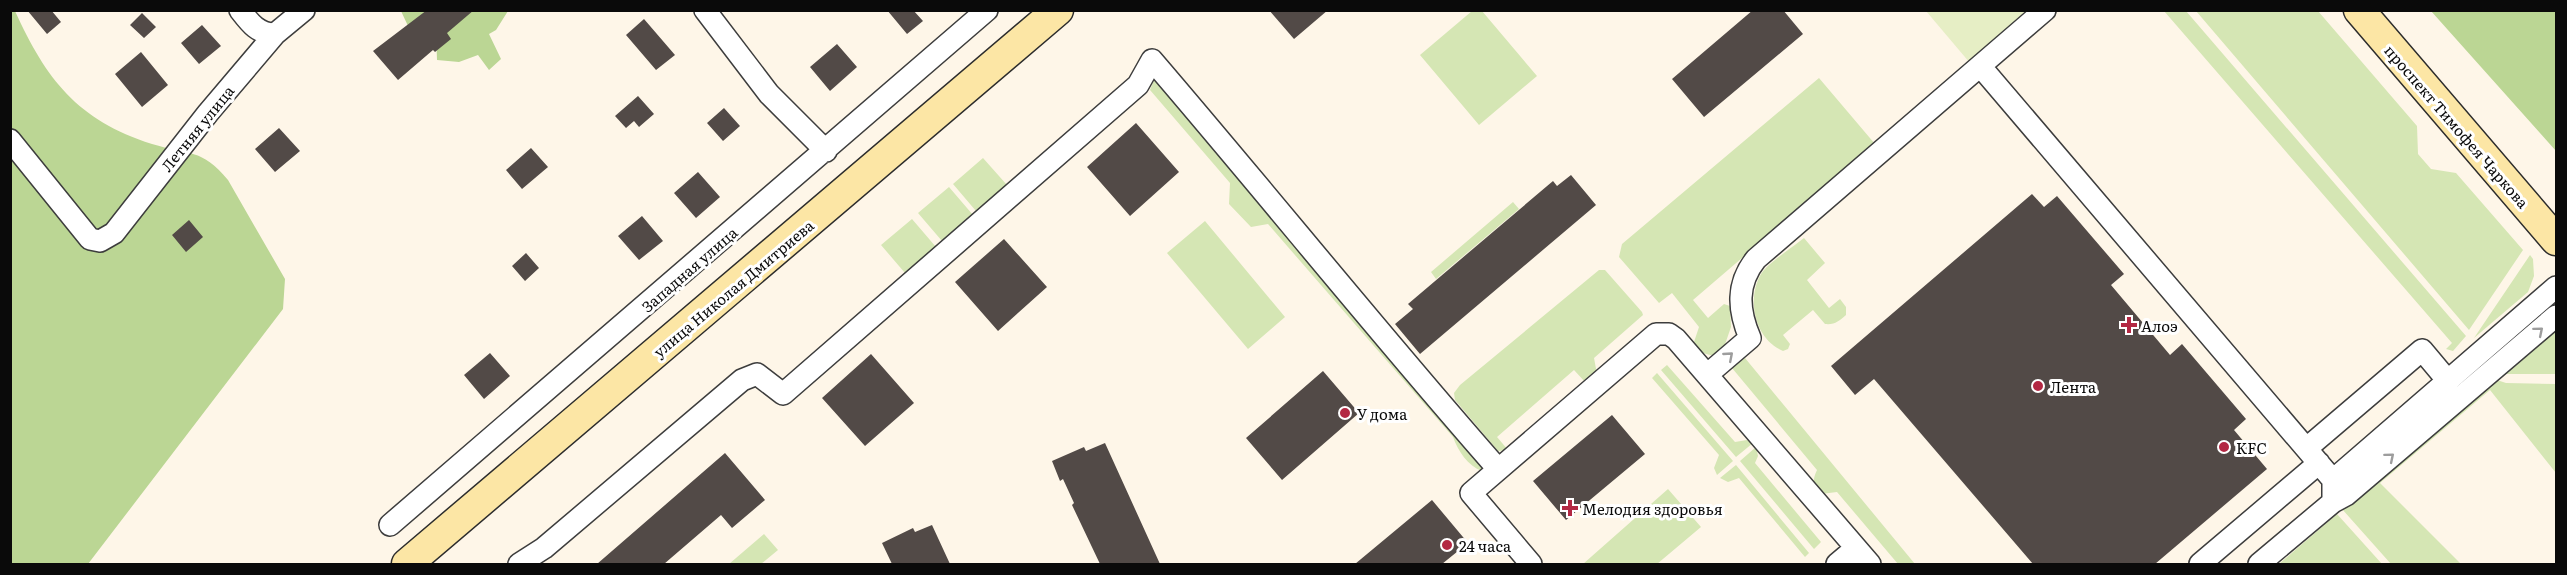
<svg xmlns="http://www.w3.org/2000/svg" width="2567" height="575" font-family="Literata,serif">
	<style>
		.green { fill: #d5e6b4 }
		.forest { fill: #bbd694 }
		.pitch { fill: #e6eec5 }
		.building { fill: #524a47 }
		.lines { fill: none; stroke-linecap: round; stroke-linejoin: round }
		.street-casing { stroke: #3d3d3d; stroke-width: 24 }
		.secondary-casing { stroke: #2c2c2c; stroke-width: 33 }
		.street { stroke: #fff; stroke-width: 21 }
		.secondary { stroke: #fce6a5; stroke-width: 30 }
		.oneway { stroke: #9d9d9d }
		.poi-dot { fill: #b32843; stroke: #fff; stroke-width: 2 }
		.labels { text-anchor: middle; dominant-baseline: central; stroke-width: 6; stroke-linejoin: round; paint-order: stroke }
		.street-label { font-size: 15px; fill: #0a0a0a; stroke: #fff }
		.poi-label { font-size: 15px; fill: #0a0a0a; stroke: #fff; text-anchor: start }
	</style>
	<rect width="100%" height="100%" fill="#fef6e8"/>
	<path class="green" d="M1472 11H1482L1537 76 1479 125 1420 55Z
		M2164 11H2186L2466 336 2453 351 2446 349 2452 343Z
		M2196 11H2318L2417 126 2418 154 2431 169 2456 173 2523 250 2469 330Z
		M1819 78 1875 144 1693 300 1708 318 1724 304 1730 306 1731 327 1721 356C1708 355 1700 355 1694 342L1699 327 1672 293 1659 303 1619 257 1622 244Z
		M1154 80 1488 468 1482 471C1468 466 1458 451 1453 437L1268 224 1251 227 1229 204 1230 183 1150 90Z
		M983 158 1007 185 976 211 953 184Z
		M949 187 973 215 942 241 918 213Z
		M1513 202 1519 209 1436 279 1431 272Z
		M912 219 936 247 905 273 881 245Z
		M1205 221 1285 317 1248 349 1167 253Z
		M1804 238 1825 263 1807 280 1829 308 1840 299 1846 307V315C1839 321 1835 325 1825 324L1813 310 1783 335 1790 344 1788 349 1783 351C1755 339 1746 300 1761 274 1768 263 1793 247 1804 238Z
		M2530 255 2533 259 2534 276 2528 292 2474 338Z
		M1599 270H1605L1642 312 1643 315 1594 358 1597 374 1586 383 1574 370 1497 437 1508 450 1498 451 1455 400 1454 393 1460 385Z
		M2556 328V374H2506L2505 372Z
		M1745 358 1915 564H1898L1837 492 1821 494C1813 487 1812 480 1817 470L1732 368Z
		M1667 365 1735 442 1747 440 1753 443 1736 457 1661 370Z
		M1657 373 1733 461 1717 475 1714 468 1719 455 1652 378Z
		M2494 379 2506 383 2556 384V473L2490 390 2380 483 2461 564H2391L2342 509Z
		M1756 447 1758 456 1755 463 1821 542 1814 549 1740 461Z
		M1736 465 1809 553 1805 557 1739 478 1728 482 1720 478Z
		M1668 489 1701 527 1657 564H1583Z
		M2337 514 2382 564H2279Z
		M764 534 778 550 761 564H729Z"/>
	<path class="forest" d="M10 11H15C46 79 77 120 152 144 188 155 202 148 228 180L285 279 283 309 88 564H11Z
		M401 11H508L496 30 489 34 501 59 489 70 478 55 459 62 437 60 436 30 408 26Z
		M2431 11H2556V151Z"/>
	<path class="pitch" d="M1926 11H2032L1970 63Z"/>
	<path class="building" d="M27 10H51L61 22 47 34Z
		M427 10H474L447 33 451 39 435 52 433 50 398 80 373 51Z
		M887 10H913L923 21 907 34Z
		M1269 10H1328L1294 39Z
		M1753 10H1783L1803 34 1704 117 1672 79Z
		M142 13 156 27 144 38 130 25Z
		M644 19 675 55 656 70 626 35Z
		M202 25 221 46 199 64 181 43Z
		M837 44 857 67 830 91 810 67Z
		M141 52 168 85 142 107 115 74Z
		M638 96 654 114 639 127 634 121 626 128 615 116Z
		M724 108 740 126 723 141 707 123Z
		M1136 123 1179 172 1130 216 1087 167Z
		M279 128 300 151 275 172 255 149Z
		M531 148 548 167 522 189 506 170Z
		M698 172 720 197 696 218 674 193Z
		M1571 175 1596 205 1420 354 1395 324 1413 309 1408 304 1553 181 1557 186Z
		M2032 194 2044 207 2057 196 2124 274 2111 285 2170 355 2182 344 2246 419 2234 430 2267 469 2155 564H2033L1874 379 1855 395 1831 366Z
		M642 216 663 241 639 260 618 236Z
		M189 220 203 237 186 252 172 235Z
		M1004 239 1047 287 998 331 955 282Z
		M526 253 539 268 525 281 512 266Z
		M490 353 510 376 484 399 464 375Z
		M871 354 914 403 865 446 822 398Z
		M1323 371 1359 413 1282 480 1246 438Z
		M1612 415 1645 454 1566 520 1533 481Z
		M1105 443 1160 564H1100L1072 505 1074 503 1063 479 1060 481 1052 461 1084 447 1086 451Z
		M725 453 765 500 732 528 721 515 664 564H597Z
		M1432 500 1468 543 1442 564H1355Z
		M932 525 950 564H892L882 543 913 528 915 532Z"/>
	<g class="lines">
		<g class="street-casing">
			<path id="street" d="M240 10C250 23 258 34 275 34
				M705 10 769 94 826 151
				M1981 67 2333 480V502
				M10 140 90 239 100 241 114 233 208 113 275 34 304 10
				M1708 374 1750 338C1738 310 1736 284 1756 259L2045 10
				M2307 448 2422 350 2448 381
				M2333 480 2556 287
				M390 525 987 10
				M519 564 544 548 742 380 757 374 783 394 1138 85 1152 60C1268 195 1380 335 1498 469
				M1531 564 1471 493 1656 334H1669L1676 339 1870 564
				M1837 564 1856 548
				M2200 564 2319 463
				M2259 564 2333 502 2346 495 2556 316"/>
		</g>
		<g class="secondary-casing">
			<path id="secondary" d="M2359 10 2556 240
				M407 564 1058 10"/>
		</g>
		<use href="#street" class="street"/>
		<use href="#secondary" class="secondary"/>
	</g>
	<defs><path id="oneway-chevron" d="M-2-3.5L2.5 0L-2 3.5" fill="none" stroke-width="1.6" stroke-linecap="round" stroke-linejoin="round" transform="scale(1.5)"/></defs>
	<g class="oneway">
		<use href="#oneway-chevron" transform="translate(2539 331) rotate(-40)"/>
		<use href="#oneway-chevron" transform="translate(1729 356) rotate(-41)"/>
		<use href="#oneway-chevron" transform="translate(2390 457) rotate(-40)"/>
	</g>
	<g class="poi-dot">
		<path d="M2126 316h6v6h6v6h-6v6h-6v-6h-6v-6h6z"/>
		<circle cx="2038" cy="386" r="6"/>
		<circle cx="1345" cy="413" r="6"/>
		<circle cx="2224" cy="447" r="6"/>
		<path d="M1567 499h6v6h6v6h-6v6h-6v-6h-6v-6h6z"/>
		<circle cx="1447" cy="545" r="6"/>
	</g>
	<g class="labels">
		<g class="street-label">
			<text transform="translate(2457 126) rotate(49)">проспект Тимофея Чаркова</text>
			<text transform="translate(197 128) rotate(-51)">Летняя улица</text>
			<text transform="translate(689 269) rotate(-41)">Западная улица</text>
			<text transform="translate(733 288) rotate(-40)">улица Николая Дмитриева</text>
		</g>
		<g class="poi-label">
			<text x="2141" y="325">Алоэ</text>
			<text x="2050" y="386">Лента</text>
			<text x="1357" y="413">У дома</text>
			<text x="2236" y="447">KFC</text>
			<text x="1582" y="508">Мелодия здоровья</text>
			<text x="1459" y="545">24 часа</text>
		</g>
	</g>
	<rect width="2567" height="575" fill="none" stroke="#0a0a0a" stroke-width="24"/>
</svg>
